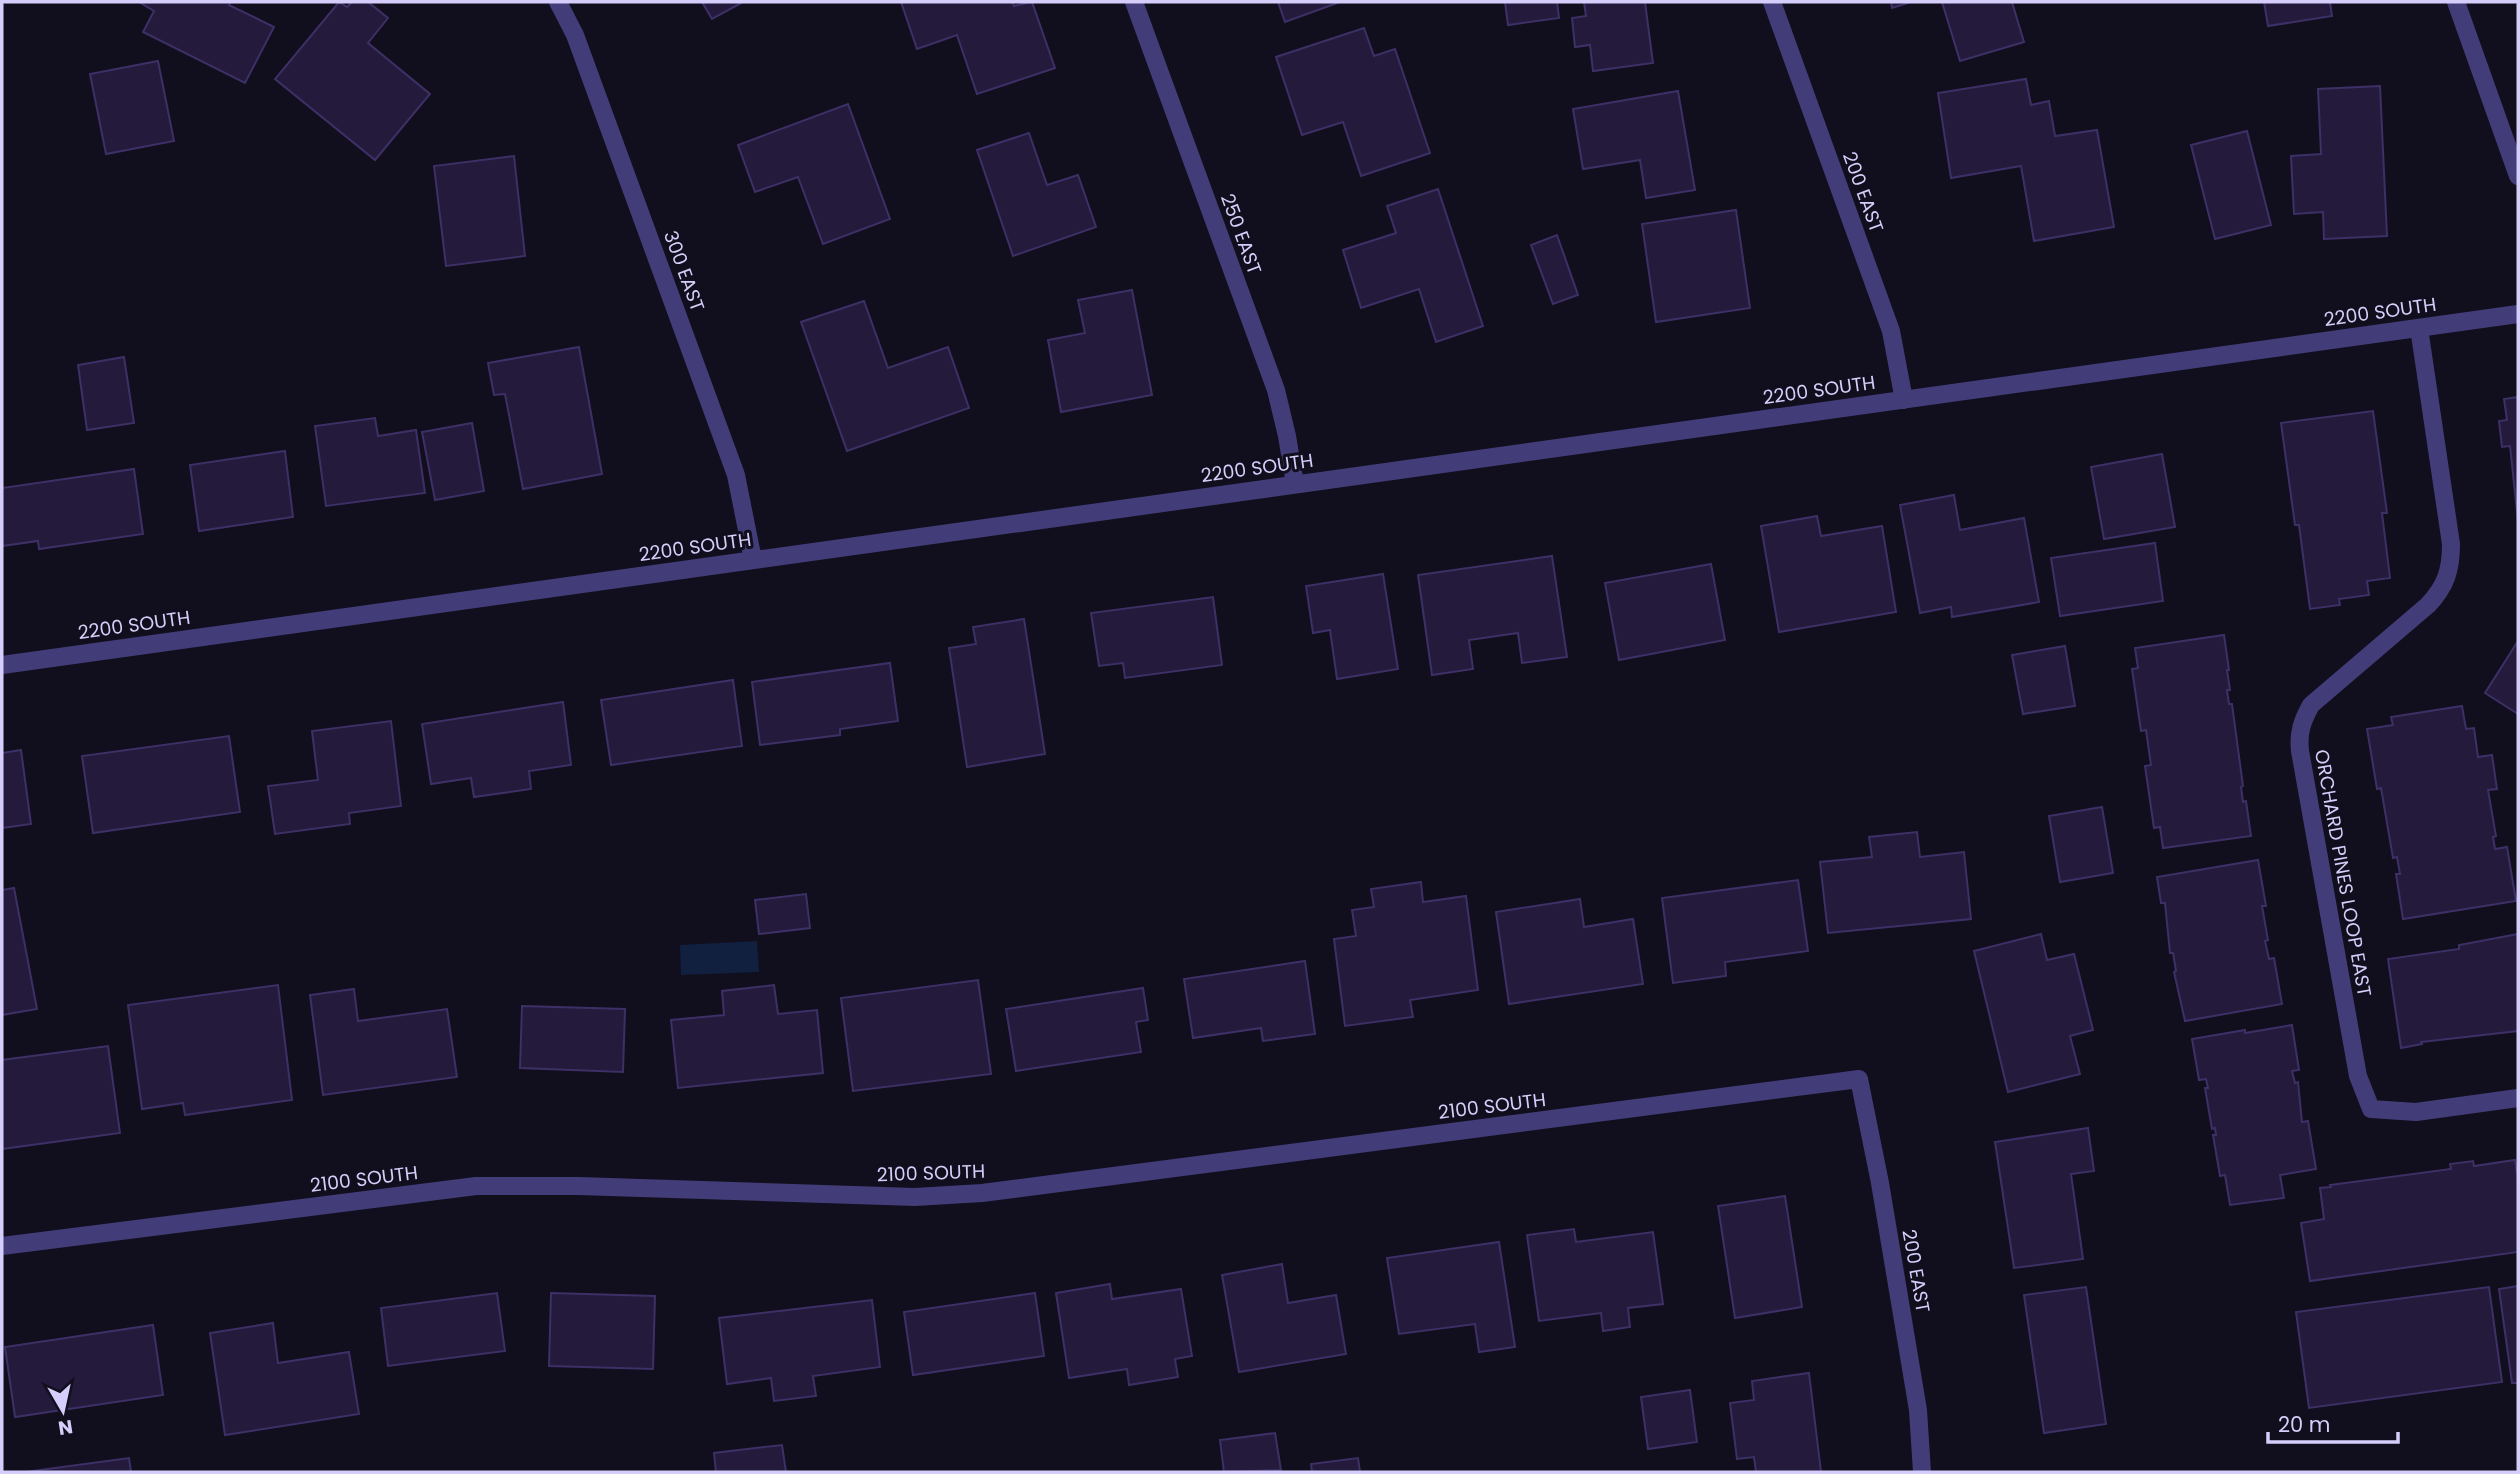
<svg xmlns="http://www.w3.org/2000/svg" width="2520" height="1474" font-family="Poppins,sans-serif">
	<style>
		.water { fill: #11203e }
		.building { fill: #241b3c; stroke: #3d3066; stroke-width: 2 }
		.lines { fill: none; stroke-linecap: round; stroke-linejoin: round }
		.lane { stroke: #423d78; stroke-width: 18 }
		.street { stroke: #423d78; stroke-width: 18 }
		.labels { text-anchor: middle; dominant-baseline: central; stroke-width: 6; stroke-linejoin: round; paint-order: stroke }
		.street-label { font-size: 19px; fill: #d6cefa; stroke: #110e1d }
	</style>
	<rect width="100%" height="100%" fill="#110e1d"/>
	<path class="water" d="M757 941 759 972 681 975 680 945Z"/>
	<path class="building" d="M139 2H231L229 5 274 27 245 83 143 32 154 11Z
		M339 2 347 7 352 2H368L388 18 368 43 430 94 375 160 275 79Z
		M702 2H743L712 19Z
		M901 2H1012L1014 6 1032 2 1055 68 977 94 957 35 917 49Z
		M1278 2H1340L1285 22Z
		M1505 2H1557L1559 18 1508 25Z
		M1584 2H1645L1653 63 1593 71 1590 45 1575 47 1572 18 1586 16Z
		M1891 2H1911L1892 8Z
		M1942 2H2012L2024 42 1960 61Z
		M2264 2H2330L2332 16 2268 26Z
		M1364 28 1374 56 1395 49 1430 153 1361 176 1343 122 1302 135 1276 57Z
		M158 61 174 141 106 154 90 74Z
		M2026 79 2031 105 2049 101 2055 136 2097 130 2114 227 2034 241 2021 166 1951 178 1938 93Z
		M2380 86 2387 236 2324 239 2323 212 2294 214 2291 156 2321 154 2318 89Z
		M1678 91 1695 190 1646 198 1640 160 1583 169 1573 109Z
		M848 104 890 219 823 244 798 177 755 192 738 145Z
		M2247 131 2271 225 2215 239 2191 145Z
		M1029 133 1047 185 1078 175 1096 227 1013 256 977 150Z
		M514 156 525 256 446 266 434 166Z
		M1438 189 1483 326 1436 342 1419 289 1361 308 1343 250 1396 233 1387 206Z
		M1736 210 1750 308 1656 322 1642 224Z
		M1557 235 1578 295 1553 304 1531 245Z
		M1132 290 1152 395 1061 412 1048 340 1085 333 1078 300Z
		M864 301 888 368 948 347 969 408 847 451 801 322Z
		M579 347 602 474 523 489 505 394 494 395 488 363Z
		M124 357 134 423 87 430 78 365Z
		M2518 397V521L2510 446 2502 447 2499 421 2507 420 2504 399Z
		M2373 411 2387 513H2382L2390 578 2367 581 2369 595 2339 599 2340 605 2310 609 2299 525H2295L2281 423Z
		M375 418 378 436 416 430 425 493 326 506 315 426Z
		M472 423 484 491 435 500 422 432Z
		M285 451 293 517 199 531 190 465Z
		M2162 454 2175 527 2104 539 2091 467Z
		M134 469 143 534 39 549 38 541 2 546V488Z
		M1954 495 1960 530 2024 518 2039 602 1952 617 1951 607 1920 613 1900 505Z
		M1817 516 1821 536 1882 526 1896 612 1779 632 1761 526Z
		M2155 543 2163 601 2060 616 2051 558Z
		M1552 556 1567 657 1522 663 1518 633 1469 640 1473 669 1432 675 1418 575Z
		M1711 564 1725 640 1619 660 1605 583Z
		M1383 574 1398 669 1337 679 1330 630 1313 633 1306 586Z
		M1213 597 1222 665 1125 678 1123 663 1099 666 1091 613Z
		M1024 619 1045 754 967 767 949 648 976 644 973 627Z
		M2224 635 2229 670H2227L2230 690H2227L2229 704H2232L2243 786 2241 787 2243 802 2246 801 2251 836 2163 848 2160 827 2154 828 2145 766 2151 765 2146 730 2141 731 2132 669 2138 668 2135 648Z
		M2518 641V714L2485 693Z
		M2065 646 2075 706 2023 714 2012 655Z
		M890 663 898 721 840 729V735L760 745 752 682Z
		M733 680 742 746 611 765 601 700Z
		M563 702 571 765 529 771 531 789 474 797 471 778 431 784 422 724Z
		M2462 706 2466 729 2474 728 2478 757 2492 755 2497 789 2488 790 2496 836 2493 837 2495 849 2507 847 2516 901 2403 919 2396 874H2400L2397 857 2393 858 2381 788 2377 789 2367 729 2393 725 2391 717Z
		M391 721 401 806 349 813 350 824 275 834 268 786 318 780 312 731Z
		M229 736 240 812 93 833 82 756Z
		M21 750 31 824 2 828V753Z
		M2102 807 2113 873 2060 882 2049 816Z
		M1917 832 1920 857 1964 852 1971 919 1828 933 1820 862 1872 857 1869 837Z
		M2258 860 2266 906H2262L2268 940 2265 941 2269 959 2274 958 2282 1004 2185 1021 2174 972 2176 971 2173 953H2170L2165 903H2161L2157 877Z
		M1798 880 1808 951 1725 962 1726 976 1673 983 1662 898Z
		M1421 882 1423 902 1466 896 1478 990 1410 1000 1413 1017 1345 1026 1334 939 1356 936 1352 910 1374 907 1371 889Z
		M14 888 37 1009 2 1015V890Z
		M806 894 810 928 759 934 755 900Z
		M1580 899 1584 927 1633 919 1643 984 1509 1004 1496 912Z
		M2041 934 2047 960 2074 954 2093 1030 2070 1036 2080 1074 2008 1092 1974 951Z
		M2518 934V1031L2421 1042 2422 1044 2401 1048 2388 959 2459 949V945Z
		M1305 961 1315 1034 1263 1041 1261 1028 1193 1038 1184 979Z
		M978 980 991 1074 853 1091 841 998Z
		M278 985 292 1100 185 1115 183 1103 142 1109 128 1005Z
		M774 985 778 1014 817 1010 823 1073 678 1088 671 1020 724 1015 722 991Z
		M1143 988 1148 1020 1136 1022 1141 1052 1016 1071 1006 1009Z
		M354 989 358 1021 447 1009 457 1077 323 1095 310 995Z
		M522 1006 625 1009 623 1072 520 1068Z
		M2292 1025 2299 1070 2292 1071 2295 1083 2298 1082 2302 1122 2308 1121 2316 1169 2280 1175 2284 1198 2230 1205 2225 1175 2220 1176 2213 1135H2216L2215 1128 2212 1129 2205 1088H2208L2206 1079 2199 1080 2192 1039 2245 1030V1033Z
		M108 1046 120 1133 2 1149V1060Z
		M2088 1128 2094 1171 2071 1174 2083 1259 2014 1268 1995 1142Z
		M2515 1160 2518 1179V1252L2310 1281 2301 1223 2324 1219 2320 1188 2331 1187 2330 1185 2451 1169 2450 1164 2473 1161 2474 1166Z
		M1785 1196 1802 1307 1735 1318 1718 1206Z
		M1574 1229 1576 1242 1653 1232 1663 1304 1628 1308 1630 1327 1603 1331 1601 1313 1539 1321 1527 1235Z
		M1499 1242 1515 1347 1479 1352 1475 1324 1399 1334 1387 1258Z
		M1282 1264 1288 1303 1336 1295 1346 1354 1239 1372 1222 1275Z
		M1110 1284 1112 1299 1181 1289 1192 1356 1175 1359 1178 1377 1129 1385 1127 1369 1069 1378 1056 1293Z
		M2518 1286V1383H2512L2499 1289Z
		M2086 1287 2106 1424 2044 1433 2024 1295Z
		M2489 1287 2502 1382 2309 1408 2296 1312Z
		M497 1293 505 1351 388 1366 381 1308Z
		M551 1293 655 1296 653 1369 549 1366Z
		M1035 1293 1044 1356 913 1375 904 1312Z
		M872 1300 880 1367 813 1376 816 1396 774 1401 771 1378 727 1384 719 1318Z
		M273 1323 278 1363 349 1352 359 1414 225 1435 210 1333Z
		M153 1325 163 1395 15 1417 5 1347Z
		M1809 1373 1821 1472H1756L1754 1457 1737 1459 1730 1403 1754 1400 1752 1381Z
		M1690 1390 1697 1442 1648 1449 1641 1397Z
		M1275 1433 1281 1470 1224 1472 1220 1440Z
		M782 1445 786 1472H716L714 1453Z
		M129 1458 131 1472H25Z
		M1358 1458 1360 1472H1312L1311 1464Z"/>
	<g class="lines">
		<path class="lane" d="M2419 328 2451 544C2451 570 2446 586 2428 605L2311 705C2302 721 2298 733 2300 751L2358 1076 2371 1109 2416 1112 2518 1098"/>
		<path class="street" d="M558 2 575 35 736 475 753 560
			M1134 2 1276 390 1287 436 1295 484
			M1772 2 1891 331 1904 400
			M2456 2 2518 176
			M2 665 2518 314
			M2 1246 476 1186H579L915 1197 982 1193 1859 1079 1880 1183 1918 1410 1922 1472"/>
	</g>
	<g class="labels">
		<g class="street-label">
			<text transform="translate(1863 192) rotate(70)">200 EAST</text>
			<text transform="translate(1241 234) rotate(70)">250 EAST</text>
			<text transform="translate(684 271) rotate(70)">300 EAST</text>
			<text transform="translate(2380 312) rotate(-8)">2200 SOUTH</text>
			<text transform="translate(1819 390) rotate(-8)">2200 SOUTH</text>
			<text transform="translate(1257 468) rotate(-8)">2200 SOUTH</text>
			<text transform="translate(695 547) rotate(-8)">2200 SOUTH</text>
			<text transform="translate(134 625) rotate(-8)">2200 SOUTH</text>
			<text transform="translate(2343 873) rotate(80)">ORCHARD PINES LOOP EAST</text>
			<text transform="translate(1492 1106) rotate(-7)">2100 SOUTH</text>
			<text transform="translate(931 1173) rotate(-2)">2100 SOUTH</text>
			<text transform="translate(364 1179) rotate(-7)">2100 SOUTH</text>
			<text transform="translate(1916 1271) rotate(80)">200 EAST</text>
		</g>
	</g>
	<rect width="2520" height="1474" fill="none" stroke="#d6cefa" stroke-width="7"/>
	<g transform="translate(63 1411) rotate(171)" stroke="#110e1d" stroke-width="5" paint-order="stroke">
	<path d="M0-5L12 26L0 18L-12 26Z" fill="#d6cefa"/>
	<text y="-10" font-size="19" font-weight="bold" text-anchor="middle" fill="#d6cefa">N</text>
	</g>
	<path d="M2268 1432v10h130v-10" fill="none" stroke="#d6cefa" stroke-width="3.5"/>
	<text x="2278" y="1432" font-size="21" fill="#d6cefa" stroke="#110e1d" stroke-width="5" paint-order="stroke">20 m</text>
</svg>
